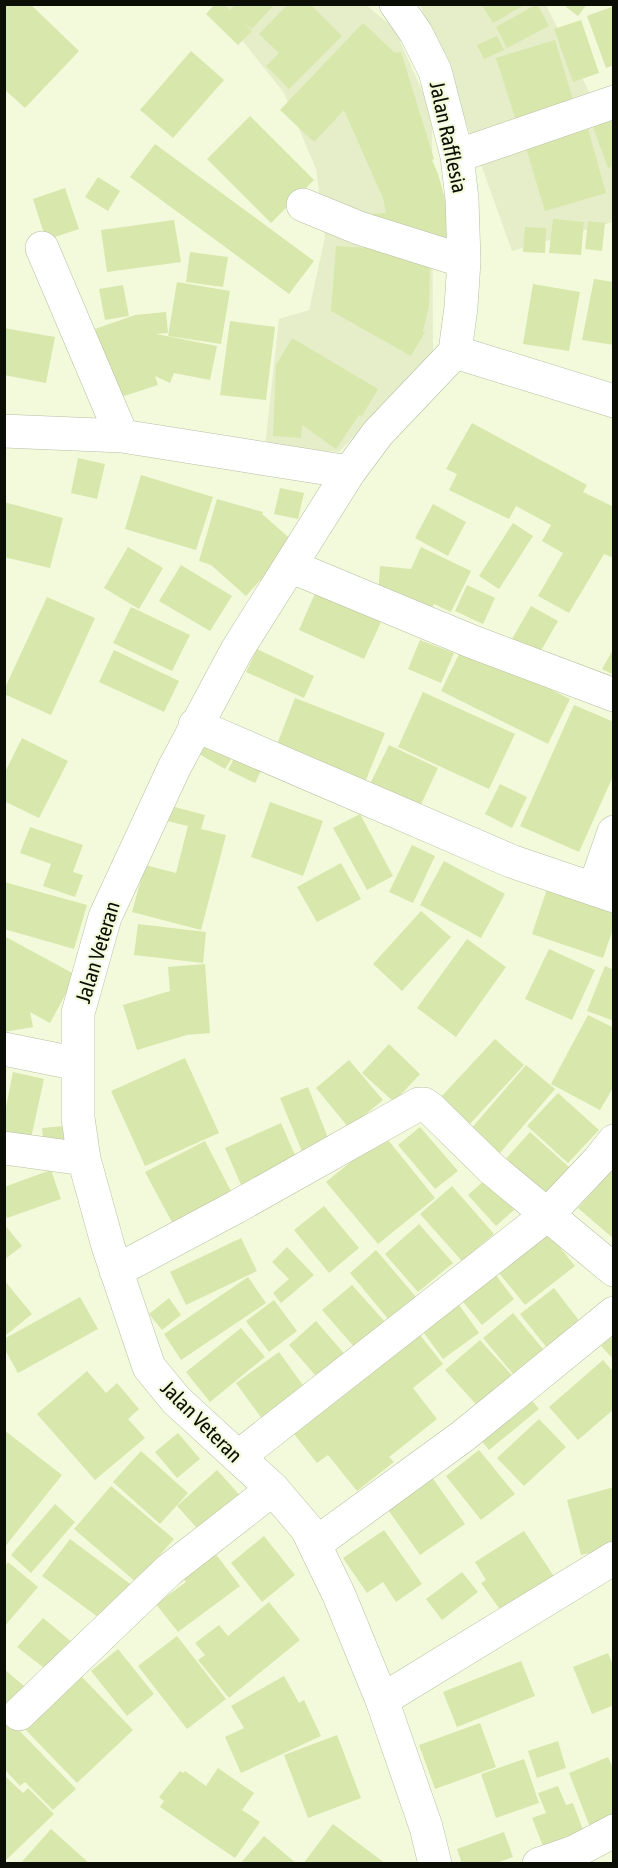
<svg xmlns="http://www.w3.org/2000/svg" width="618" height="1868" font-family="'Asap Condensed',sans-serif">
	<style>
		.built { fill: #e5eec9 }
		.building { fill: #d8e7ab }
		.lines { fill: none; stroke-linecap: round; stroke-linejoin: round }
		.minor-casing { stroke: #b7bfa2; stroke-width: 34 }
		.minor { stroke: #fff; stroke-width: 33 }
		.labels { text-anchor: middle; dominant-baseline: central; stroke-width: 4.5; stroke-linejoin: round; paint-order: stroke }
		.street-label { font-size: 21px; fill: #0b0e05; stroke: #f2fadb }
	</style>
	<rect width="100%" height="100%" fill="#f2fadb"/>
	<path class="built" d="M214 5H366L394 28 432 113 433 352 339 452 265 446 279 319 309 310 325 237 316 169 284 93Z
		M420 5H546L613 140V222L512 251 449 75Z"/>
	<path class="building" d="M4 4H30L79 51 25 108 4 89Z
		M215 4H224L230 10 235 5H274L252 29 241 21 252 31 238 45 206 14Z
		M288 4H310L342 36 289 89 266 66 279 53 259 34Z
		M537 4 549 26 507 48 496 27Z
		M568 4H587L578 16 566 7Z
		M482 5H524L493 23Z
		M614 6V65L606 68 587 16Z
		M581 20 599 73 573 82 554 29Z
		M363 23 395 53 401 52 434 159 432 160 438 174 448 210 449 239 430 264 429 306 423 331 425 332 411 356 331 311 336 246 371 248 373 239 372 214 386 213 383 198 344 110 314 142 280 110Z
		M497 36 504 50 484 59 477 45Z
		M555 40 574 103 516 121 496 58Z
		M191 51 224 80 173 138 140 110Z
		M614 107V166L608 168 589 116Z
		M250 116 314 180 271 223 207 159Z
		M588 129 606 193 545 211 526 148Z
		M155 144 314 261 289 294 130 177Z
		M98 177 120 191 108 211 85 197Z
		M65 188 79 229 46 240 33 199Z
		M553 219 584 222 581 255 549 253Z
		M174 220 181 262 107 272 101 230Z
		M588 221 605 223 602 251 585 249Z
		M525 227 546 228 545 253 523 252Z
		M190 252 228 257 223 287 186 282Z
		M594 279 614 282V345L582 340Z
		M177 282 230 291 221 344 168 336Z
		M533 284 580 292 569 351 523 344Z
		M123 285 129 316 105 320 99 289Z
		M166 312 168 333 156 334 217 346 210 380 174 373 170 383 155 376 158 385 115 399 92 330 135 315Z
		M230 321 275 327 266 400 220 395Z
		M4 328 55 337 46 383 4 375Z
		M292 338 378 389 362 416 359 415 336 449 302 425 301 438 273 436 276 365Z
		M472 423 587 485 583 492 614 507V558L604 554 569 613 538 596 563 553 542 541 551 525 516 506 509 519 449 490 457 474 446 469Z
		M78 458 105 464 97 499 71 493Z
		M141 475 213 497 196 550 125 529Z
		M280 488 304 493 298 519 274 514Z
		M217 499 263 512 262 514 294 542 246 596 211 565 199 561Z
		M4 502 63 518 50 568 4 557Z
		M433 504 466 522 448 556 415 538Z
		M513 523 533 536 499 589 479 576Z
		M128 547 163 568 139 609 104 588Z
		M421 547 471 571 451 612 434 604 430 611 378 596 380 566 411 569Z
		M181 565 232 596 210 631 159 601Z
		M467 585 495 598 483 624 455 611Z
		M316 591 382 620 364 659 299 630Z
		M47 597 95 618 51 715 4 694V690Z
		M531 606 558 621 539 654 512 639Z
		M131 607 190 635 172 671 113 643Z
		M420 640 454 653 441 683 408 669Z
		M463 646 570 699 548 744 441 691Z
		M614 648V675L602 669Z
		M257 649 314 676 304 698 246 672Z
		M114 650 179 681 164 712 99 682Z
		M423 692 515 734 489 789 398 747Z
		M295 698 385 733 361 792 272 757Z
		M574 705 614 722V774L579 852 520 826Z
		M205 734 235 753 225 769 194 751Z
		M22 738 68 761 39 818 4 801V774Z
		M389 745 438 768 417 813 367 790Z
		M236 754 263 767 255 783 228 770Z
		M500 784 527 797 512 828 485 814Z
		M270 802 323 821 303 876 251 857Z
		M167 805 205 815 201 829 226 835 201 930 132 912 145 865 176 873 188 826 163 820Z
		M360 814 393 876 367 890 333 828Z
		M30 827 83 845 73 872 83 875 75 897 43 886 51 864 20 853Z
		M412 845 435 856 413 903 389 892Z
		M444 861 505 894 481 938 420 905Z
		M341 863 361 899 317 922 297 887Z
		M550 880 614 901V926L603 958 532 934Z
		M4 882 87 905 74 949 4 929Z
		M421 911 451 937 402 991 373 964Z
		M138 924 206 932 203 963 134 955Z
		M4 936 76 975 50 1023 30 1012 33 1027 4 1032Z
		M467 939 506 967 456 1037 417 1008Z
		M549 949 595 970 572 1020 525 999Z
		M205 964 210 1033 187 1035 137 1050 123 1005 170 991 168 967Z
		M605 966 614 970V1021L587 1011Z
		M588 1015 614 1028V1086L600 1110 551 1084Z
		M495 1039 524 1065 469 1125 440 1098Z
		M389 1044 420 1074 394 1102 362 1073Z
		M185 1058 219 1133 145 1166 111 1091Z
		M349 1060 383 1100 349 1128 316 1088Z
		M526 1065 555 1089 499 1154 470 1130Z
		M13 1072 44 1079 31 1138 5 1132V1112Z
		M308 1087 330 1143 303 1154 280 1098Z
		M558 1093 599 1130 568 1163 527 1126Z
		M281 1123 298 1162 242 1187 225 1148Z
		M64 1126 66 1147 44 1149 42 1128Z
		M420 1127 458 1171 435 1189 398 1145Z
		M530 1132 570 1168 542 1199 502 1163Z
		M384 1135 435 1198 378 1244 326 1182Z
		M205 1141 233 1195 174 1226 145 1172Z
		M614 1168V1239L578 1208Z
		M51 1170 61 1199 7 1218 4 1210V1187Z
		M486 1179 514 1210 496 1226 468 1195Z
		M452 1186 494 1234 462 1261 420 1214Z
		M324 1206 359 1248 329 1273 294 1230Z
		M4 1224 22 1246 4 1260Z
		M419 1224 453 1263 418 1292 385 1254Z
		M541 1224 575 1266 525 1305 491 1263Z
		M241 1238 257 1271 186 1305 170 1272Z
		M287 1247 314 1275 281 1303 273 1293 289 1279 272 1262Z
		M376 1250 416 1297 389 1320 350 1273Z
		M489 1266 514 1299 482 1325 455 1292Z
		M248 1277 266 1303 181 1360 164 1334Z
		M4 1280 32 1314 6 1335 4 1334Z
		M352 1285 386 1323 356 1349 322 1310Z
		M554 1288 584 1327 551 1353 520 1314Z
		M452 1295 479 1333 443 1359 416 1322Z
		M80 1297 98 1329 18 1373 4 1348V1339Z
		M169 1298 181 1315 162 1330 149 1314Z
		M274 1300 297 1331 269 1352 246 1321Z
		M513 1313 548 1355 518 1380 483 1338Z
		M316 1321 348 1358 321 1382 289 1345Z
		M412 1325 443 1364 413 1388 437 1419 389 1457 394 1462 357 1491 328 1455 317 1463 286 1424Z
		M241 1328 265 1357 210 1402 186 1372Z
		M614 1335V1360L601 1346Z
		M480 1340 517 1381 483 1412 445 1370Z
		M279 1352 308 1392 265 1423 236 1383Z
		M603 1360 614 1373V1409L578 1440 549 1407Z
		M87 1371 106 1393 117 1383 139 1409 128 1419 145 1438 95 1480 37 1414Z
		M527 1394 539 1409 489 1450 477 1435Z
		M539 1419 566 1447 524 1486 497 1458Z
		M4 1430 62 1475 4 1548Z
		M178 1433 200 1459 177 1478 155 1452Z
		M479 1450 515 1494 481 1520 446 1476Z
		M141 1451 188 1493 160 1524 113 1482Z
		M217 1470 245 1501 205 1537 177 1506Z
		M429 1473 465 1524 420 1555 384 1504Z
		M111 1486 174 1539 136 1582 74 1529Z
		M614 1487V1547L581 1555 567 1500Z
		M55 1504 75 1522 31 1573 11 1555Z
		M384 1530 422 1584 396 1602 383 1582 367 1593 343 1558Z
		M524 1531 557 1581 506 1618 481 1583 486 1580 475 1562Z
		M264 1536 295 1575 262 1602 231 1563Z
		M70 1539 137 1589 109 1625 42 1576Z
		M208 1544 240 1586 178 1632 156 1604 186 1582 175 1568Z
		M8 1562 38 1587 4 1627V1567Z
		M462 1572 478 1592 442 1620 426 1599Z
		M269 1602 300 1640 229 1698 198 1660 205 1655 195 1643 219 1625 228 1636Z
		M43 1618 73 1643 48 1671 17 1647Z
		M177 1636 226 1699 187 1729 138 1666Z
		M118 1649 154 1694 127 1716 91 1671Z
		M608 1653 614 1667V1705L592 1714 573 1667Z
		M521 1661 535 1696 457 1727 443 1692Z
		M4 1669 24 1686 4 1709Z
		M81 1676 133 1730 77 1783 22 1726Z
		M284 1676 299 1703 304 1700 321 1736 241 1773 225 1737 244 1728 231 1706Z
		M7 1718 76 1789 53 1810 25 1782 20 1786 4 1769V1721Z
		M480 1723 496 1767 435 1789 419 1745Z
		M337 1735 361 1798 308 1818 284 1755Z
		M558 1741 566 1768 537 1778 528 1751Z
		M608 1757 614 1770V1817L590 1827 569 1773Z
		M524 1759 539 1803 496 1818 481 1774Z
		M218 1768 254 1793 242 1810 260 1822 235 1858 160 1807 164 1801 159 1797 180 1771 183 1773 185 1771 206 1786Z
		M4 1775 23 1793 28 1788 54 1814 4 1862Z
		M558 1786 566 1805 573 1803 583 1830 543 1846 532 1818 546 1813 538 1793Z
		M333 1824 386 1864H303Z
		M51 1829 90 1864H20Z
		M504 1832 513 1857 494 1864H462L457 1849Z
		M264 1836 297 1864H240Z"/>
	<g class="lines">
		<g class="minor-casing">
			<path id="minor" d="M396 4 416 33 435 71 457 156 462 199 464 261 461 307 455 352
				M457 156 614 102
				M303 205 359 228 464 261
				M42 248 122 436
				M455 352 614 401
				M4 431 122 436 349 472
				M290 566 473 642 614 695
				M195 725 511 861 614 896
				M594 889 614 832
				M4 1049 78 1064
				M4 1148 84 1159
				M116 1271 236 1207 419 1104H424L431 1109 491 1168 614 1270
				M238 1457 547 1215 599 1160 614 1141
				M315 1544 463 1436 614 1313
				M382 1700 614 1558
				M19 1714 169 1570 273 1489
				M435 1864 426 1827 382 1700 339 1595 307 1529 273 1489 176 1400 149 1367 108 1246 84 1159 78 1118V1013L105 917 174 768 237 650 349 472 378 433 455 352
				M539 1864 574 1852 614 1831"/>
		</g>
		<use href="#minor" class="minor"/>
	</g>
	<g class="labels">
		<g class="street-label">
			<text transform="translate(449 137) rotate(78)">Jalan Rafflesia</text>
			<text transform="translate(97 952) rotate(-73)">Jalan Veteran</text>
			<text transform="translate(202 1421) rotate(45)">Jalan Veteran</text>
		</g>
	</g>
	<rect width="618" height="1868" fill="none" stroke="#0b0e05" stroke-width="12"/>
</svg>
